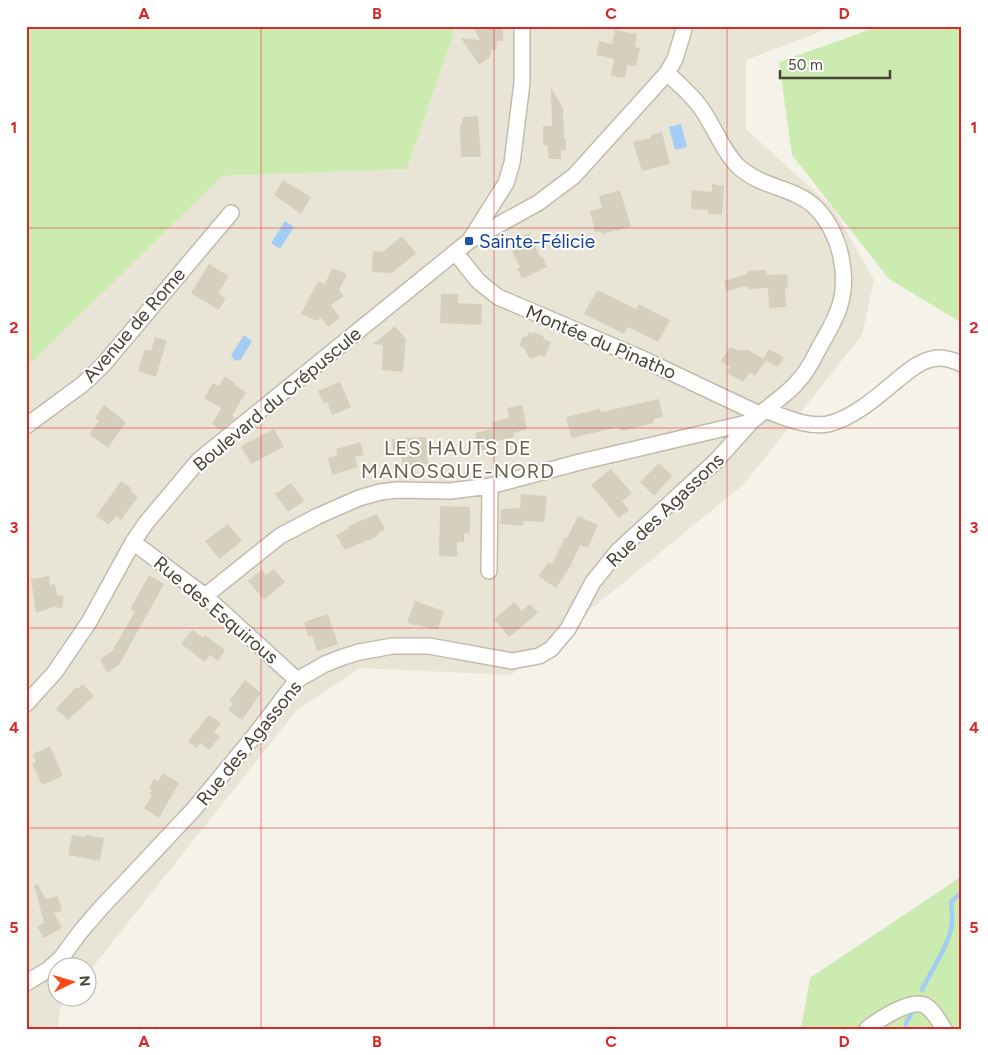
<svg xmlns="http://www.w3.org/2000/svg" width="988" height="1055" font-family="Figtree,sans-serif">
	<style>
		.residential { fill: #e9e5d6 }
		.green { fill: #ccebb0 }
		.water { fill: #a3cdf4 }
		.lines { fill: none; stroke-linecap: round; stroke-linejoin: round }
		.stream { stroke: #a3cdf4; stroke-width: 4.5 }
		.building { fill: #d7cfbd }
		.minor-casing { stroke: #c1bbaa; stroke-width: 18 }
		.minor { stroke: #fff; stroke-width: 15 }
		.grid { fill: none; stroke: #d62828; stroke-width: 1; stroke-opacity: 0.55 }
		.transit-dot { fill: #1a4fb4; stroke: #fff; stroke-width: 2 }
		.labels { text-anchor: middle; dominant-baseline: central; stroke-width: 4; stroke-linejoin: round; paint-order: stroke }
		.transit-label { font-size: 19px; fill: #164399; stroke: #fff; text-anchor: start }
		.street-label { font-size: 19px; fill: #494336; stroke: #fff }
		.neighbourhood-label { font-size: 20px; letter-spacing: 1px; fill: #6c624d; stroke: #fff }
		.neatline { fill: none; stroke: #d62828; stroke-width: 2 }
		.grid-label { font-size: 16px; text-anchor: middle; font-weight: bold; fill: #d62828 }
	</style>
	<rect width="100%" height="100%" fill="#f5f2e9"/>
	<path class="residential" d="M456 26H835L746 60V129L834 209 874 280 862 335 745 483 511 675 360 668 297 710 88 973V968H58V998H68L60 1008 58 1029H26V368L222 176 407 169Z"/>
	<path class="green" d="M26 26H456L407 169 222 176 26 368Z
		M880 26H962V323L889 279 792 155 779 62Z
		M962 876V1029H801L810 978Z"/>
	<path class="water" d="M681 124 687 147 675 150 669 127Z
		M285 221 294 227 280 249 271 243Z
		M244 335 252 341 240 361 238 360 235 361 231 355Z"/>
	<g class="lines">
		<path class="stream" d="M922 990C931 970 950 945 952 922 953 916 951 908 951 902L962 891
			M906 1029V1023L911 1014"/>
	</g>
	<path class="building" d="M473 26 503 28V41H497L496 50H491L490 57 479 65 461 38 480 40Z
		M615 30 637 34 635 47 640 48 636 66 627 65 625 78 611 76 614 59 596 55 599 41 612 44Z
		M551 88 563 108 564 138H566V150H561V159H549L547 145H543V126H552Z
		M478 116 481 157H461L460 128 463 117Z
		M662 132 670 164 642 171 633 142 651 138V135Z
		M283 180 311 197 301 214 274 195Z
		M712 184 724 186 722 215 708 214V210L691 209 692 190 712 192Z
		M620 190 631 227 602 234 601 231 595 232 590 211 602 208 599 196Z
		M529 233 540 257 542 256 547 267 522 279 517 268 520 267 512 251 516 249 513 241Z
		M402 236 416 253 392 273 372 272 373 251 383 252Z
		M209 264 229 276 218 293 226 298 219 310 191 293Z
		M332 268 347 274 339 290 344 296 331 305 340 318 328 327 321 318 316 321 301 314 318 281 325 284Z
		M766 270 767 275 787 274 788 287 785 288 786 307 769 308 768 288 748 289 747 286 727 291 724 281 747 274V271Z
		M597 290 636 309 639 304 670 320 658 342 628 327 624 334 584 314Z
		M441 294H458V303L482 304 481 325 440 323Z
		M395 326 406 339 403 372 382 370 383 345 373 344Z
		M529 332 533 334 534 332 544 336 543 339 551 342 545 357 539 355 530 359 524 348 519 346 523 337H526Z
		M155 337 167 340 156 377 138 371 145 349 151 351Z
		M730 347 739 351 741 349 746 351 747 349 766 361 755 376 749 373 743 382 727 373 730 367 721 361Z
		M769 349 784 357 778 367 763 359Z
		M225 376 235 383 234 385 246 392 232 416 236 418 221 430 212 424 221 408 204 398 213 383 219 386Z
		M340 382 351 407 332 415 327 402 323 403 318 391Z
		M659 399 663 417 653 419 654 423 621 431 619 427 571 438 566 417 600 409 601 412Z
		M104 405 126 422 108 448 89 434 99 421 95 418Z
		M522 405 527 429 513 433 514 437 497 441 498 447 479 451 475 433 493 429 492 422 509 418 507 408Z
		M274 429 284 447 251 464 241 446Z
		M426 437 428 464 402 465 401 453H393L392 439Z
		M360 442 364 455 355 457 358 467 332 475 328 458 337 455 336 449Z
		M659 463 672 476 654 496 640 482Z
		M611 469 632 493 622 501 629 510 619 518 591 485Z
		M121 481 132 489 130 491 138 497 121 520 116 516 109 525 96 516Z
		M291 483 304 501 288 512 275 494Z
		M521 494 547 496 544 522 523 521V526L500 524 501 509 520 508Z
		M440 506 470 507V534L464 533V542H457V557L439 556Z
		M377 514 385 529 377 534 378 536 345 550 336 535 349 528 348 526Z
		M578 516 598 525 588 548 580 545 570 567 556 588 538 576 549 562 552 564 565 537 567 538Z
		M228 524 242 541 219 559 205 541Z
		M262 569 266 575 274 569 285 582 264 600 248 581Z
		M149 575 164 584 119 665 107 673 100 659 112 651 135 612 130 609Z
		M49 576 50 585 55 584 57 595 64 596 62 608 54 607 36 613 31 579Z
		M415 601 444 611 438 630 407 623Z
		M514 602 522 611 530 604 538 613 509 637 494 619Z
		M328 614 338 644 317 651 312 635 308 637 304 622Z
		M192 630 203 638 205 635 225 650 218 661 210 655 205 662 181 644Z
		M245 680 261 693 242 720 228 710 233 704 229 701Z
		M83 684 94 696 68 720 56 709 76 687 78 689Z
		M209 715 221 723 214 732 220 737 209 750 201 743 196 748 188 741Z
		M50 746 63 776 42 785 32 764 36 762 33 754Z
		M163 773 179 783 159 818 144 808 152 796 149 794 152 790 149 788 154 779 158 781Z
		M72 835 85 837 86 835 104 838 100 861 68 855Z
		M37 884 46 899 58 896 62 911 54 913 62 928 44 938 37 927 44 923 34 885Z"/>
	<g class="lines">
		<g class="minor-casing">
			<path id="minor" d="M667 73C679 84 692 95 701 108 714 126 724 154 740 168 763 188 793 187 814 206 840 231 851 277 838 311 833 324 826 336 819 348 813 359 808 371 799 380 790 392 777 400 765 410
				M470 240 506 183 512 163 522 83V26
				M455 252 478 281 498 297 643 359 759 414
				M26 426 83 384 103 365 231 213
				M133 542 205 596 297 680
				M489 571 490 486
				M205 596 280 536 318 516 359 498 380 492 397 490 450 491 490 486 580 462 751 422
				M26 704 55 672 89 622 133 542 146 523 199 460 469 241 538 203 574 176 667 73 675 59 685 26
				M26 983 49 969 61 958 81 931 101 908 194 809 255 735 297 680 325 664 343 657 359 652 393 646H429L512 661 539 656 551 649 568 629 593 582 618 551 716 461 751 422 765 410C784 417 808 428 828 424 853 418 877 397 896 381 906 373 918 362 932 359 942 356 953 360 962 364
				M867 1029C878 1020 910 999 924 1005 933 1009 938 1020 944 1029"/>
		</g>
		<use href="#minor" class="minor"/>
	</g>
	<path class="grid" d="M261 26V1029M494 26V1029M727 26V1029M26 228H962M26 428H962M26 628H962M26 828H962"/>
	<rect class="transit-dot" x="464" y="236" width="10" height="10" rx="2.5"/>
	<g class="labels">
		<g class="transit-label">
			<text x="479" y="241">Sainte-Félicie</text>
		</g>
		<g class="street-label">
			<text transform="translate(134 325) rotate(-49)">Avenue de Rome</text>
			<text transform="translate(601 342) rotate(23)">Montée du Pinatho</text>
			<text transform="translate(277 399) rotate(-40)">Boulevard du Crépuscule</text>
			<text transform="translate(665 510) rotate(-44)">Rue des Agassons</text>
			<text transform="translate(216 610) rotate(40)">Rue des Esquirous</text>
			<text transform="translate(249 743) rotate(-51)">Rue des Agassons</text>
		</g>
		<g class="neighbourhood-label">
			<text x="458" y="448">LES HAUTS DE<tspan x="458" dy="23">MANOSQUE-NORD</tspan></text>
		</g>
	</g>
	<rect width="988" height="1055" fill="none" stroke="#ffffff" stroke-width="55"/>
	<g transform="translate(72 982) rotate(85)"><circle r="24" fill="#ffffff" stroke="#b6b4af"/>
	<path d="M0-4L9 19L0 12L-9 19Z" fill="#ff4a15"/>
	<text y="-8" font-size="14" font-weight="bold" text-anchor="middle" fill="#494336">N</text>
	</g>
	<path d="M780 70v8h110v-8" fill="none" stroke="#494336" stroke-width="2.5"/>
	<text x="788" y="70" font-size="15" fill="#494336" stroke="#ffffff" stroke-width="4" paint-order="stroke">50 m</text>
	<rect x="28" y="28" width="932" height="1000" class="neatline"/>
	<g class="grid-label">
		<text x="144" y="19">A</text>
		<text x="377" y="19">B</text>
		<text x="611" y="19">C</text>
		<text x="844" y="19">D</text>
		<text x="14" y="133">1</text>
		<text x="974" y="133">1</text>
		<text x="14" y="333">2</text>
		<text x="974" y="333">2</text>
		<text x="14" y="533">3</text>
		<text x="974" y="533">3</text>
		<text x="14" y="733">4</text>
		<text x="974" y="733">4</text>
		<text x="14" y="933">5</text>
		<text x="974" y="933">5</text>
		<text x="144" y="1047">A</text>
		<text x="377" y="1047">B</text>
		<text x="611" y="1047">C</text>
		<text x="844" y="1047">D</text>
	</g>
</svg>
